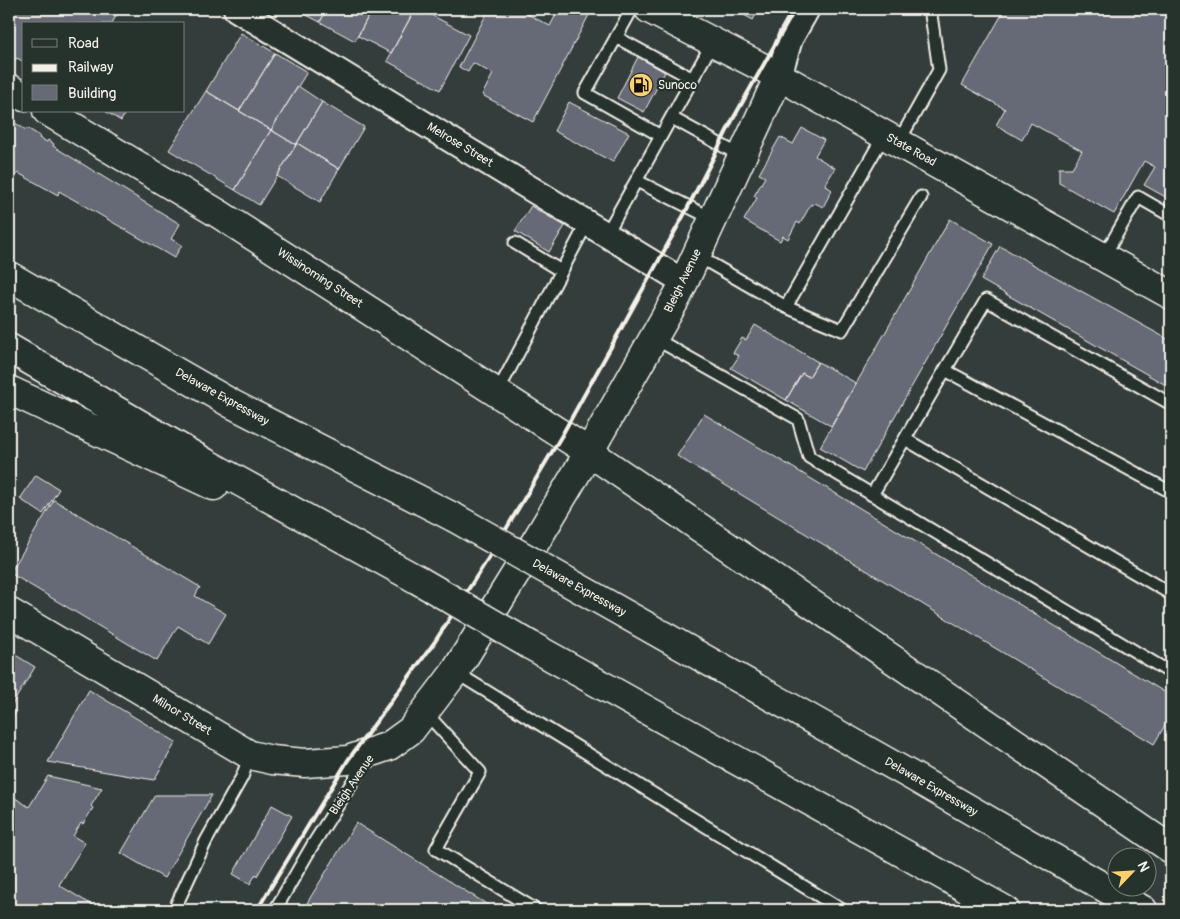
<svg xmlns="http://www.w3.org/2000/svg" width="1180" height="919" font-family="Pangolin,sans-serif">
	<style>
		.building { fill: #666976; stroke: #f4f1e8 }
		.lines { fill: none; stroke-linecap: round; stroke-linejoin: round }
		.service-casing { stroke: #f4f1e8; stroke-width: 15 }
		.minor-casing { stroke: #f4f1e8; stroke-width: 28 }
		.secondary-casing { stroke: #f4f1e8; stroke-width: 31 }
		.primary-casing { stroke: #f4f1e8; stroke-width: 31 }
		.motorway-casing { stroke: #f4f1e8; stroke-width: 31 }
		.service { stroke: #26332d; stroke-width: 11 }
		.minor { stroke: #26332d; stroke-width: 24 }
		.secondary { stroke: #26332d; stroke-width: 28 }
		.primary { stroke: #26332d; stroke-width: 28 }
		.motorway { stroke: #26332d; stroke-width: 28 }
		.rail { stroke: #f4f1e8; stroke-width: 4 }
		.motorway-bridge-casing { stroke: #f4f1e8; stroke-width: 31; stroke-linecap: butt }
		.motorway-bridge { stroke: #26332d; stroke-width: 28 }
		.labels { text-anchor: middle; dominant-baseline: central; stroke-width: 4.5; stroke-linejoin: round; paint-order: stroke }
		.poi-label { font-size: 12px; fill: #f4f1e8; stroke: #26332d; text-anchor: start }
		.street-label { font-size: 12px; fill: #f4f1e8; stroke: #26332d }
	</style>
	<rect width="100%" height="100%" fill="#333e3c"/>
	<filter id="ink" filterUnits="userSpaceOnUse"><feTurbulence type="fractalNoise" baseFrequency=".02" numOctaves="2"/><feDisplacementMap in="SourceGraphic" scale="10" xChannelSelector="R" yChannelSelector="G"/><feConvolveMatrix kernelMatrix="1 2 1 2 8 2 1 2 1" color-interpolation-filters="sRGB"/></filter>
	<g filter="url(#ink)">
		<path class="building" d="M9 9H120L112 23 113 24H24V62L17 58 15 60 9 56Z
			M295 9H327L320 22Z
			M327 9H372L355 41 320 22Z
			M372 9H415L391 53 358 36Z
			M415 9H420L469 35 440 90 387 61Z
			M489 9H518L550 26 559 9H582L590 13 533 122 482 95 493 74 473 63 468 72 459 67Z
			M733 9H759L753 20Z
			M1005 9H1171V200L1144 185 1155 167 1144 161 1114 214 1059 183V168H1072L1082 151 1031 123 1022 140 996 125 1005 109 962 85Z
			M241 33 275 53 239 111 206 91Z
			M275 53 307 72 271 130 239 111Z
			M638 57 665 72 644 112 617 98Z
			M298 86 322 102 296 145 271 130Z
			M206 91 271 130 235 190 169 150Z
			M322 102 364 127 339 169 297 143Z
			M569 102 629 133 613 162 554 131Z
			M105 111H126L121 121Z
			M9 119 26 130 27 128 40 136 39 138 47 142 48 140 54 144 53 146 180 224 171 239 182 245 174 258 59 191 58 195 18 173 17 175 9 171Z
			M802 128 824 140 815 156 835 168 825 185 832 190 823 207 815 203 813 205 811 204 800 224 797 222 788 239 783 236 780 241 744 220 757 198 754 196 765 177 759 174 780 137 793 144Z
			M271 130 296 145 259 205 235 190Z
			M297 143 339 169 320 202 277 176Z
			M531 206 565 226 549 252 515 231Z
			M950 219 993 244 863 472 820 447Z
			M1000 246 1171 341V388L981 280Z
			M755 325 818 362 809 377 802 373 786 400 731 368 739 356 733 353 742 338 746 340Z
			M818 362 856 383 831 426 786 400 802 373 809 377Z
			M704 414 1171 696V715L1154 744 677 456Z
			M36 475 59 489 43 514 20 499Z
			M54 500 200 587 195 596 226 614 208 644 178 626 157 661 10 573Z
			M9 651 35 667 10 708 16 712 9 725Z
			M89 690 176 742 154 780 48 762Z
			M48 776 102 788 91 806 93 808 83 824 81 823 73 836 85 843 59 885 100 910H9V794L29 807Z
			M155 795H212L164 878 121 853Z
			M272 805 292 816 257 876 256 874 250 884 233 874Z
			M356 823 496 910H320L307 903Z"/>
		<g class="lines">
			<g class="service-casing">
				<path id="service" d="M632 9 585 93 661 136 713 42
					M616 37 693 79
					M672 118 741 156
					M898 143 939 70 931 15 934 9
					M637 181 713 219
					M606 235 661 136
					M515 243 561 271
					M696 255 786 307 884 135
					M1103 258 1138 197 1171 216
					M786 307 842 330 921 197
					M654 338 798 419 809 457 1171 673
					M945 370 1171 492
					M497 393 587 223
					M905 439 1171 594
					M872 495 986 300 1171 404
					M455 672 842 910
					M425 712 480 772 436 849 536 910
					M174 910 206 841 242 777 250 755
					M275 910 312 846 367 759"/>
			</g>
			<g class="minor-casing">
				<path id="minor" d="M236 9 684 282
					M779 76 790 39 807 9"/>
			</g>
			<g class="secondary-casing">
				<path id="secondary" d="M649 9 779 76 1171 295
					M9 612 250 755 272 760 305 763 348 760 389 746 411 730 455 672 536 541 589 452 678 295 779 76"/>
			</g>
			<g class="primary-casing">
				<path id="primary" d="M9 88 24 97
					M47 111 219 214 589 452"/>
			</g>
			<g class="motorway-casing">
				<path id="motorway" d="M9 276 232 404 455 518
					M9 348 206 463 418 580
					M9 390 214 486
					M589 452 1171 849
					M563 579 912 776 1143 910
					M530 645 1005 910"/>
			</g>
			<use href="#service" class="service"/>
			<use href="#minor" class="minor"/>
			<use href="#secondary" class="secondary"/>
			<use href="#primary" class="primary"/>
			<use href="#motorway" class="motorway"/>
			<path class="rail" d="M257 910 348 760 434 643 496 546 562 435 622 327 685 213 733 119 795 9"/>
			<g class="motorway-bridge-casing">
				<path id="motorway-bridge" d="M455 518 563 579
					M418 580 530 645"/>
			</g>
			<use href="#motorway-bridge" class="motorway-bridge"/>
		</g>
	</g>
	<defs>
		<g id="fuel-disc" transform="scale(1.25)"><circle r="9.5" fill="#ffd166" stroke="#26332d"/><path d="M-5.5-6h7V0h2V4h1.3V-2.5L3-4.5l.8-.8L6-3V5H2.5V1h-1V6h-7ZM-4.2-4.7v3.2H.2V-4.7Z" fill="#111"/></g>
	</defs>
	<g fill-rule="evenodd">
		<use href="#fuel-disc" x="641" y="85"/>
	</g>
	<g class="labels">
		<g class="poi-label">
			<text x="658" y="85">Sunoco</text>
		</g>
		<g class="street-label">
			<text transform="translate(460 145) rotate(31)">Melrose Street</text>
			<text transform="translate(911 150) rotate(29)">State Road</text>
			<text transform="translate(320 278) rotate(33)">Wissinoming Street</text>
			<text transform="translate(683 281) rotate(-64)">Bleigh Avenue</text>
			<text transform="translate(222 397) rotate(29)">Delaware Expressway</text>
			<text transform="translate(579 588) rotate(29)">Delaware Expressway</text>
			<text transform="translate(182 715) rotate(31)">Milnor Street</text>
			<text transform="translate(352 785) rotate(-56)">Bleigh Avenue</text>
			<text transform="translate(931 787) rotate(30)">Delaware Expressway</text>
		</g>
	</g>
	<rect width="1180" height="919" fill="none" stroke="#26332d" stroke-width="30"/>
	<rect x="15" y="15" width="1150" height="889" fill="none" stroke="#f4f1e8" stroke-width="2" filter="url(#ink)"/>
	<rect x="22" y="22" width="162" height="90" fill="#26332d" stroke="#787f78"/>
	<rect x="32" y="39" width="25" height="8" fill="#26332d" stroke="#787f78"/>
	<text x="68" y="48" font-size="15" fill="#f4f1e8">Road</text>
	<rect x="32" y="64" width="25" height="8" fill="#f4f1e8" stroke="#787f78"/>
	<text x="68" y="72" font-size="15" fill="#f4f1e8">Railway</text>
	<rect x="32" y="85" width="25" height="15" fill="#666976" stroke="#787f78"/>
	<text x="68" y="98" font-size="15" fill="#f4f1e8">Building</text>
	<g transform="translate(1132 872) rotate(65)"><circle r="24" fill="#26332d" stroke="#787f78"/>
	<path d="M0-4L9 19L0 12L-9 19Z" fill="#ffd166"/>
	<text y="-8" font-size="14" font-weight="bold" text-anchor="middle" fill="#f4f1e8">N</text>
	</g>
</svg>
